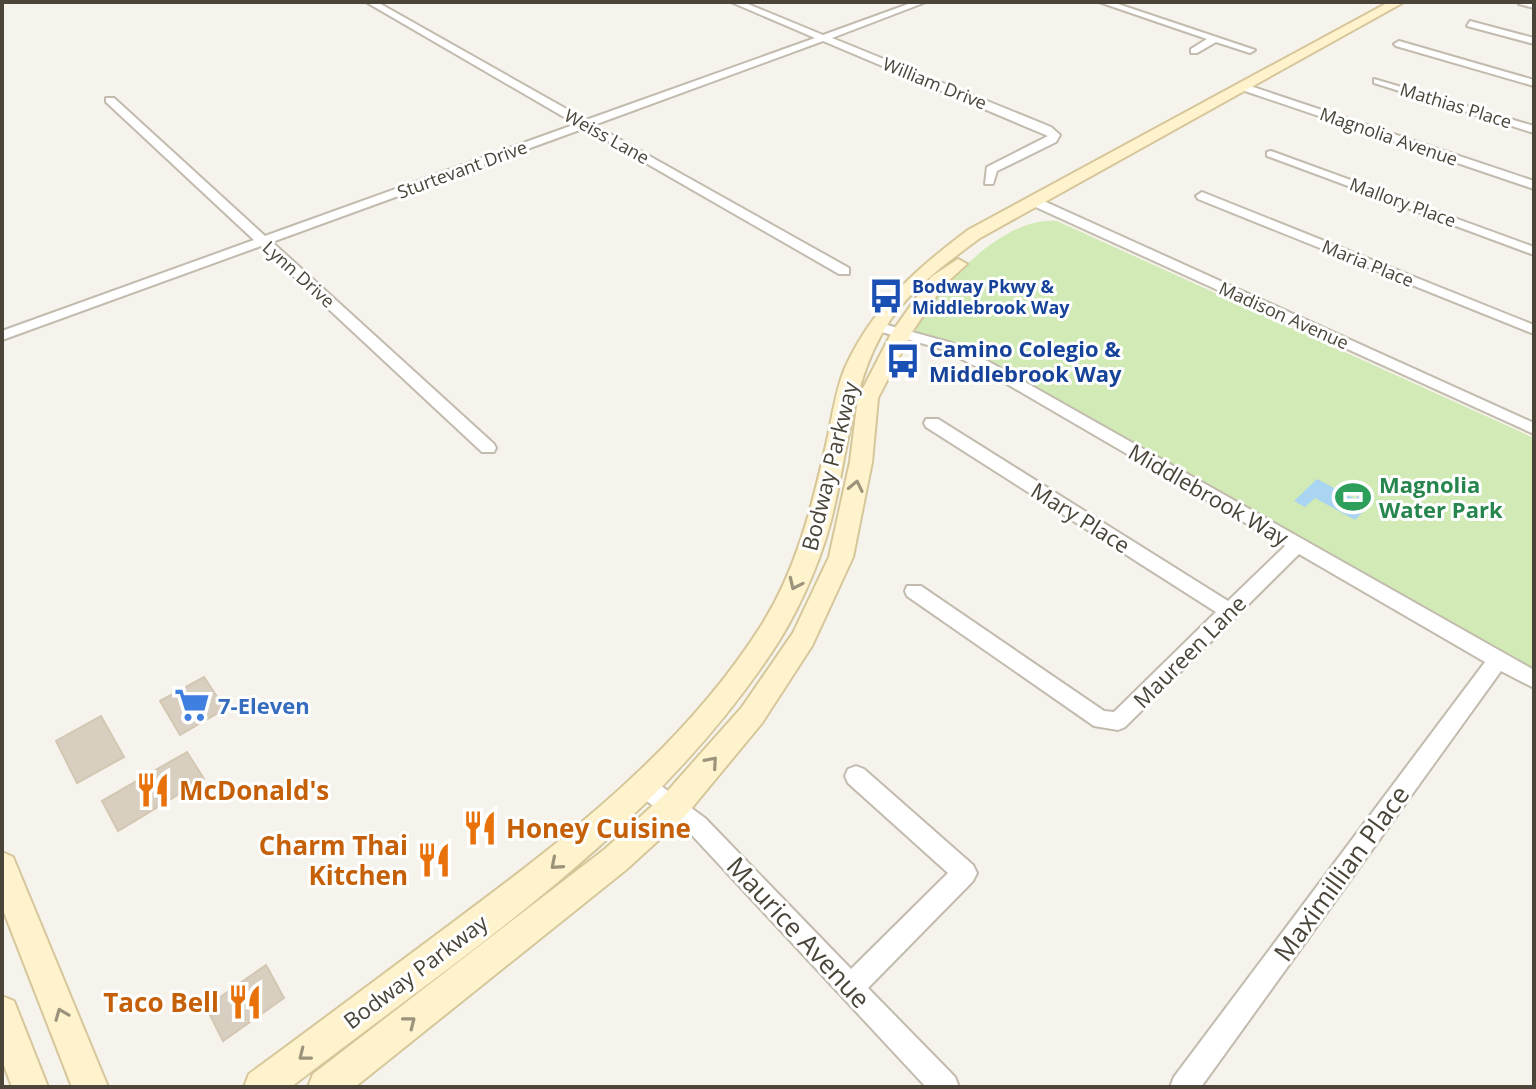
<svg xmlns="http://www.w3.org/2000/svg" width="1536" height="1089" font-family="'Open Sans',sans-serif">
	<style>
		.green { fill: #d2eab5 }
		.water { fill: #a9d4f2 }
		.building { fill: #d8cfc1; stroke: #d3c7b4; stroke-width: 2 }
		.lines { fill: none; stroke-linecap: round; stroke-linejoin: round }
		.street-casing { stroke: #c2bbae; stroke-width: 4 }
		.secondary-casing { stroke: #d6c79b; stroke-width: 4 }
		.street { fill: #fff; fill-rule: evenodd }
		.secondary { fill: #fff3cd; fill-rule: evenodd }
		.oneway { stroke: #9c937c }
		.labels { text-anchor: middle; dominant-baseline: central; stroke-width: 6; stroke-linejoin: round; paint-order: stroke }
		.far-street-label { font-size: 18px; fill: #4b4439; stroke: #fff }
		.far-transit-label { font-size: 18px; font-weight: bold; fill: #164399; stroke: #fff; text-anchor: start }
		.transit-label { font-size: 22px; font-weight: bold; fill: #164399; stroke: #fff; text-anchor: start }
		.street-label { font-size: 22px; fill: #4b4439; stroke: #fff }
		.leisure-label { font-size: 22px; font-weight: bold; fill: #27864d; stroke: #fff; text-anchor: start }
		.shop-label { font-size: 22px; font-weight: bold; fill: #366cbe; stroke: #fff; text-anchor: start }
		.near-food-label { font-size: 26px; font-weight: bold; fill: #c56008; stroke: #fff; text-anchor: start }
		.near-street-label { font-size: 26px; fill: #4b4439; stroke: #fff }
	</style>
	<rect width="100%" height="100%" fill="#f6f3ec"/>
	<path class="green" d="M1057 221 1534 438V677L915 330 914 323 919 315C952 278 1003 217 1057 221Z"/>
	<path class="water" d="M1317 479 1355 499 1361 493 1374 500 1355 520 1315 498 1305 507 1294 501Z"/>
	<path class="building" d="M204 677 225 709 180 735 160 701Z
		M101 716 124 757 77 783 56 741Z
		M187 752 204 779 118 831 102 801Z
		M266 965 284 998 223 1041 206 1007Z"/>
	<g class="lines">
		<g class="street-casing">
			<path id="street" d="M366 2H377L586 120 815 38 731 2H743L823 35 914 2H926L832 38 1051 127 1060 135 1056 142 997 171 993 184H985L987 167 1048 136 823 41 594 125 849 268V274H839L585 128 272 242 494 444 496 448 494 452H482L261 246 2 340V331L254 240 106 102V98H114L265 236 576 124Z
				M1099 2H1112L1255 50 1250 53 1216 42 1197 53H1191V49L1207 39Z
				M1518 2H1534V8L1519 4Z
				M1470 21 1534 38V44L1467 26Z
				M1399 41 1534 80V86L1396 46 1394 44Z
				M1374 79 1534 126V133L1374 83Z
				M1239 85H1247L1534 181V189L1239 89Z
				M1271 151 1534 247V255L1267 156V152Z
				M1202 192 1534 325V334L1198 199 1196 196Z
				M1029 198H1037L1534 423V434L1029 204Z
				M876 322 952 343 993 364 1534 670V688L1501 671 1201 1087H1170L1174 1077 1485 662 1299 554 1125 727 1118 730 1094 726 907 596 905 591 907 586H921L1104 711 1114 712 1216 612 926 427 924 423 926 419H938L1228 601 1285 546 983 370 942 349 871 329 869 326Z
				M856 766 864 769 973 865 977 873 973 881 868 988 955 1077 959 1087H926L689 832 637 794 634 787 637 780 645 777 653 780 705 818 851 969 948 873 848 783 845 776 848 769Z"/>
		</g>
		<g class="secondary-casing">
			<path id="secondary" d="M1389 2H1404L980 238C948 262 915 285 891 319 853 374 849 444 834 508 824 553 803 602 779 641 659 829 465 953 291 1087H244L249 1074C316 1025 382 975 448 926 565 839 682 750 761 626 796 571 812 507 826 445 832 420 835 391 845 368 872 308 916 269 968 230Z
				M958 259 967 264 944 285 912 332 878 398 872 462 853 557 812 646 762 723 686 815 627 869 355 1087H308L313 1074 605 849 664 795 742 707 793 633 829 557 850 462 858 398 892 332 931 277Z
				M2 852 13 857 108 1087H72L2 907Z
				M2 996 14 1001 48 1087H12L2 1060Z"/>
		</g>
		<use href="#street" class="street"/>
		<use href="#secondary" class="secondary"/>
	</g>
	<defs><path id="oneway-chevron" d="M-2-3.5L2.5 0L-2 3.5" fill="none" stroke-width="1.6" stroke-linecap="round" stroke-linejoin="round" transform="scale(2)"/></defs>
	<g class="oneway">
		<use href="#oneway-chevron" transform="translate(856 486) rotate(-78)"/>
		<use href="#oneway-chevron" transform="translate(795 584) rotate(115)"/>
		<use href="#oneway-chevron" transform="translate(712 762) rotate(-49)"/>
		<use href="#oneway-chevron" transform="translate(556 864) rotate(139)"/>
		<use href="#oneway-chevron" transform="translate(61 1014) rotate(-112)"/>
		<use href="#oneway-chevron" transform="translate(410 1022) rotate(-38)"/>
		<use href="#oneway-chevron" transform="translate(304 1055) rotate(142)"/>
	</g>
	<defs>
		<g id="bus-bare" transform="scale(2.76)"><path d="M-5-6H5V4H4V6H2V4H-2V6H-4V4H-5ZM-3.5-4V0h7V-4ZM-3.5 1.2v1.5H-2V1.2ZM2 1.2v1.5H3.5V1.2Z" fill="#1a4fb4" stroke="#fff" stroke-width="2.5" paint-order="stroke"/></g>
		<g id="stadium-bare" transform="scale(2.76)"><path d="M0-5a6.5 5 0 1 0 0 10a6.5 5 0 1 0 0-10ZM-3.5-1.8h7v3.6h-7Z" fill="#2e9e5b" stroke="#fff" stroke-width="2.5" paint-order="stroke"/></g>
		<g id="supermarket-bare" transform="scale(2.76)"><path d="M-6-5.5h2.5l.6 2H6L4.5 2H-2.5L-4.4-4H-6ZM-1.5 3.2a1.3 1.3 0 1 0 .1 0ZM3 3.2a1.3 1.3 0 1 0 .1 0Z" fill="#3f7fe0" stroke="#fff" stroke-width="2.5" paint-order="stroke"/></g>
		<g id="restaurant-bare" transform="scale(2.76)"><path d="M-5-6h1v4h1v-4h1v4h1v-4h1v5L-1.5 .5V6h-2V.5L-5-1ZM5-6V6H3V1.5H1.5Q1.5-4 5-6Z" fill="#e8710a" stroke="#fff" stroke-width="2.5" paint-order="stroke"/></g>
	</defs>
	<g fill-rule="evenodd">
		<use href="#bus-bare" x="886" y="296"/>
		<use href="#bus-bare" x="903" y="361"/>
		<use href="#stadium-bare" x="1353" y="497"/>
		<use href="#supermarket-bare" x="192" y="705"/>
		<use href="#restaurant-bare" x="153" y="790"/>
		<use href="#restaurant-bare" x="480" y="828"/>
		<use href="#restaurant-bare" x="434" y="860"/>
		<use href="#restaurant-bare" x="245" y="1002"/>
	</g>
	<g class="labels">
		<g class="far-street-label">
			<text transform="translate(935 83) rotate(22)">William Drive</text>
			<text transform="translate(1456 105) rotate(17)">Mathias Place</text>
			<text transform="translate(607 136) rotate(29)">Weiss Lane</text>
			<text transform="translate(1389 136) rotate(19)">Magnolia Avenue</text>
			<text transform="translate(462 169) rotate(-20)">Sturtevant Drive</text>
			<text transform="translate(1403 202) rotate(20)">Mallory Place</text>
			<text transform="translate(1368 263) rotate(22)">Maria Place</text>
			<text transform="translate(299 274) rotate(42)">Lynn Drive</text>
			<text transform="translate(1284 315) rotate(24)">Madison Avenue</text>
		</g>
		<g class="far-transit-label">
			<text x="912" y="286">Bodway Pkwy &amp;<tspan x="912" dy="21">Middlebrook Way</tspan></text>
		</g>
		<g class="transit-label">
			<text x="929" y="348">Camino Colegio &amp;<tspan x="929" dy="25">Middlebrook Way</tspan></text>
		</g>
		<g class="street-label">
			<text transform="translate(829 466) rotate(-76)">Bodway Parkway</text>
			<text transform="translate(1209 494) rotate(30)">Middlebrook Way</text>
			<text transform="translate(1081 517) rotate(32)">Mary Place</text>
			<text transform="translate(1189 651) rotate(-45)">Maureen Lane</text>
			<text transform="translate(415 971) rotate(-37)">Bodway Parkway</text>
		</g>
		<g class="leisure-label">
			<text x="1379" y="484">Magnolia<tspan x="1379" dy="25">Water Park</tspan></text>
		</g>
		<g class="shop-label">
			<text x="218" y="705">7-Eleven</text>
		</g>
		<g class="near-food-label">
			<text x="179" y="790">McDonald's</text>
			<text x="506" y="828">Honey Cuisine</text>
			<text x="408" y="845" text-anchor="end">Charm Thai<tspan x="408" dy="30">Kitchen</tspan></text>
			<text x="219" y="1002" text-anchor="end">Taco Bell</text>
		</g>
		<g class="near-street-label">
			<text transform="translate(1341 873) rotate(-54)">Maximillian Place</text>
			<text transform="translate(799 932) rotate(47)">Maurice Avenue</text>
		</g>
	</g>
	<rect width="1536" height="1089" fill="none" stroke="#4b4439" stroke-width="8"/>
</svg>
